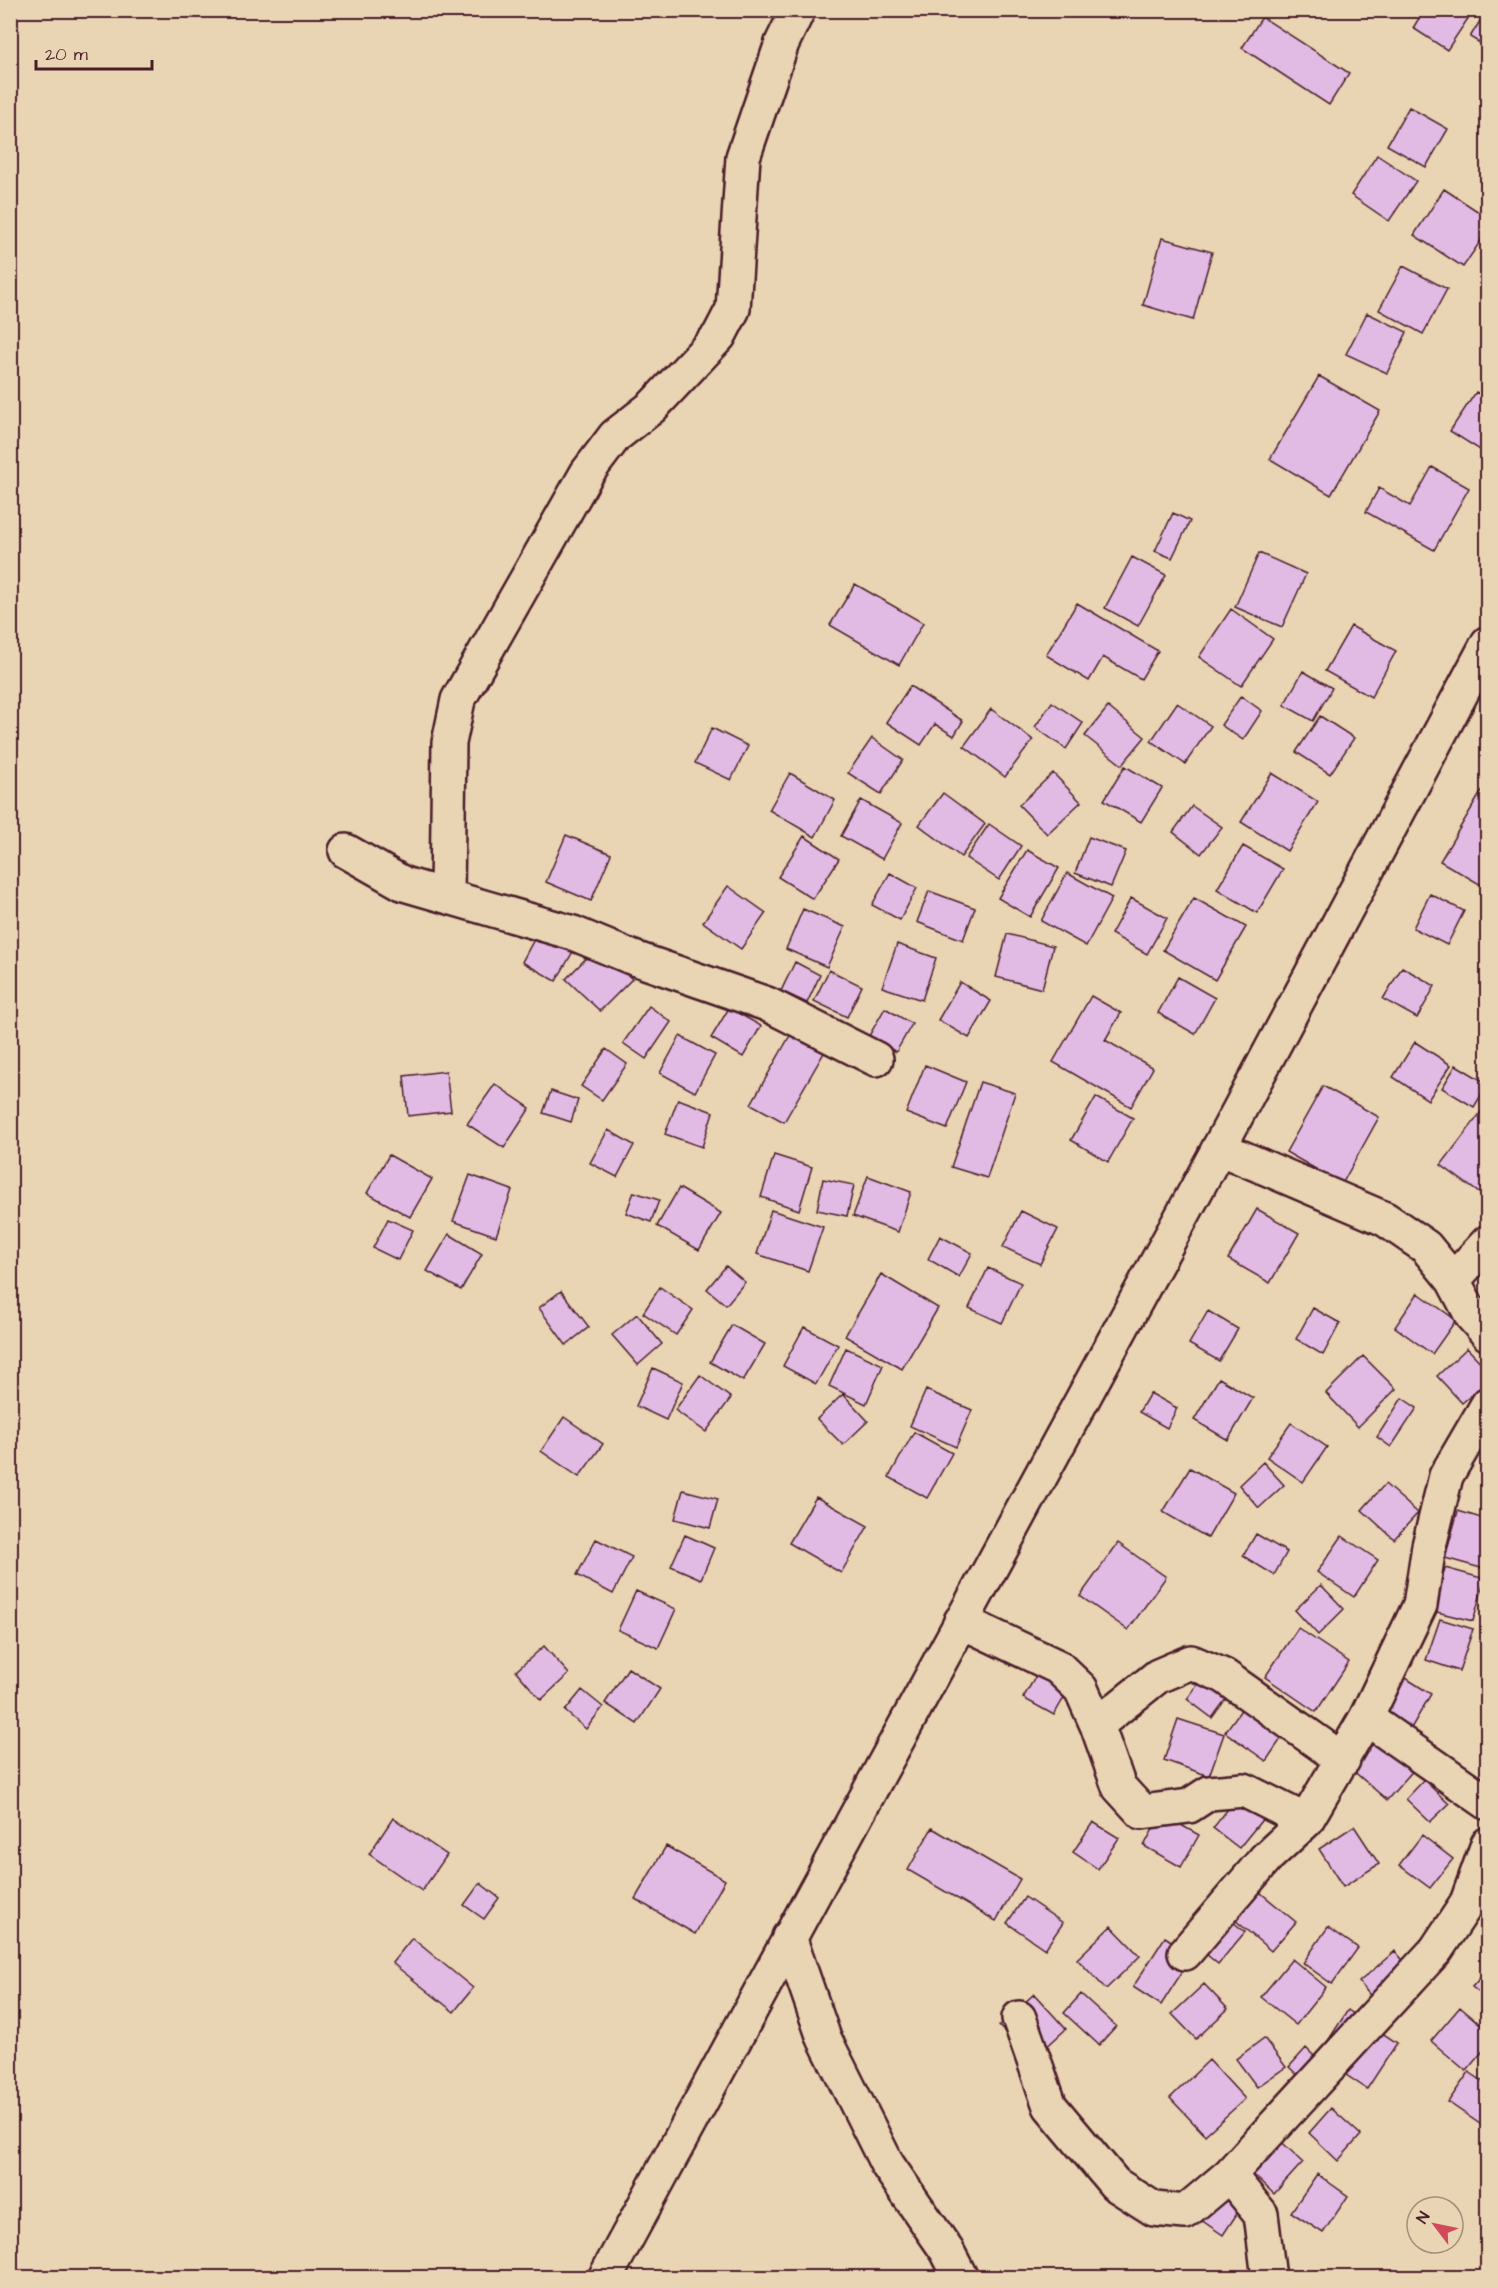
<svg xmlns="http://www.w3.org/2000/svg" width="1498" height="2288" font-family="'Architects Daughter',sans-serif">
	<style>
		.building { fill: #e2bbe5; stroke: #4a1f2b; stroke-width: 1.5 }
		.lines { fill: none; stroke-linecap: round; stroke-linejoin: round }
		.street-casing { stroke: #4a1f2b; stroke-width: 38 }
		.secondary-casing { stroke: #4a1f2b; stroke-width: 38 }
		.street { stroke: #e9d4b3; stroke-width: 33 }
		.secondary { stroke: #e9d4b3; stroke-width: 33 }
	</style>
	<rect width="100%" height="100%" fill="#e9d4b3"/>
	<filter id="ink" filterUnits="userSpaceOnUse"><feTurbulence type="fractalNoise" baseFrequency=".0167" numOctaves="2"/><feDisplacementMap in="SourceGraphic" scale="12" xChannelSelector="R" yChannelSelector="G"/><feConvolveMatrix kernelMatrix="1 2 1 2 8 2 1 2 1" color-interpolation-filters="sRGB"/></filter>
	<g filter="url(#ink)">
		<path class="building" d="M1424 10H1458L1469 17 1447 50 1413 28Z
			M1487 10H1488V48L1470 37Z
			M1262 17 1349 73 1329 105 1242 48Z
			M1409 107 1448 129 1426 167 1387 145Z
			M1377 155 1416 181 1389 221 1351 195Z
			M1444 189 1488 218V230L1463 267 1414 235Z
			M1162 238 1212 252 1193 320 1143 305Z
			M1403 266 1447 289 1423 334 1379 310Z
			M1367 313 1407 332 1387 373 1346 354Z
			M1319 376 1380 411 1331 495 1270 459Z
			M1476 392 1488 399V455L1450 431Z
			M1432 467 1469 488 1434 550 1366 512 1379 488 1410 506Z
			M1173 513 1190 521 1172 558 1155 551Z
			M1259 553 1306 574 1282 627 1235 607Z
			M1132 557 1166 575 1138 626 1105 608Z
			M855 584 923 623 899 665 830 625Z
			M1077 603 1158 651 1141 679 1103 657 1089 681 1046 655Z
			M1231 609 1273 639 1241 686 1199 657Z
			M1351 626 1396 651 1371 697 1325 671Z
			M1303 671 1332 688 1313 721 1284 705Z
			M910 686 963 721 954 736 935 724 921 745 886 722Z
			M1241 696 1262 711 1243 740 1221 725Z
			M1052 702 1083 723 1066 749 1035 727Z
			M1177 703 1211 726 1185 764 1151 741Z
			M1108 707 1145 737 1122 765 1085 736Z
			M991 709 1033 740 1005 777 964 746Z
			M1320 716 1354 738 1330 774 1296 752Z
			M712 728 748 746 731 780 695 763Z
			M872 738 903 760 881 794 848 773Z
			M1125 766 1162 788 1141 822 1104 800Z
			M790 773 835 800 815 837 769 810Z
			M1053 773 1081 802 1047 834 1019 805Z
			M1272 773 1318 802 1287 851 1241 822Z
			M1486 784 1488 785V889L1440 861Z
			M943 793 985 824 961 857 919 825Z
			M861 800 902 823 882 859 841 836Z
			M1192 806 1222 827 1201 854 1173 832Z
			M989 824 1021 846 999 880 966 858Z
			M566 835 611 854 591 901 546 882Z
			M804 836 839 859 813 899 778 877Z
			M1089 837 1126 851 1111 887 1075 873Z
			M1243 846 1283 869 1257 913 1217 889Z
			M1027 850 1059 868 1030 917 998 898Z
			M890 873 917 888 900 920 872 905Z
			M1067 873 1112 898 1086 946 1041 921Z
			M728 886 766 913 741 949 703 922Z
			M929 891 975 908 963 940 917 922Z
			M1430 894 1464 911 1447 945 1413 928Z
			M1131 898 1167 918 1147 954 1111 934Z
			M1194 898 1246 927 1215 980 1163 950Z
			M803 909 845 927 827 967 786 949Z
			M540 928 575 948 556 981 522 962Z
			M1007 934 1053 946 1042 989 996 977Z
			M897 944 936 958 922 1000 882 987Z
			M598 946 632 979 600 1011 566 979Z
			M795 962 820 975 807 1003 781 991Z
			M1402 967 1435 986 1417 1018 1383 999Z
			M829 970 862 986 847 1017 814 1001Z
			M1178 977 1215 998 1195 1034 1158 1013Z
			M960 982 991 1001 969 1038 938 1020Z
			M1091 996 1121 1013 1105 1040 1153 1068 1131 1107 1053 1062Z
			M649 1006 671 1022 646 1059 623 1043Z
			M729 1008 761 1026 743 1057 711 1038Z
			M885 1008 912 1024 896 1052 869 1036Z
			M796 1025 829 1044 784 1122 751 1104Z
			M680 1036 715 1055 695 1092 660 1073Z
			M1415 1042 1451 1065 1428 1100 1393 1077Z
			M606 1049 627 1064 602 1100 581 1086Z
			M925 1065 966 1082 947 1129 906 1113Z
			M1456 1065 1488 1084 1474 1107 1442 1088Z
			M446 1071 451 1111 408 1116 404 1076Z
			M980 1082 1015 1093 987 1178 951 1167Z
			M495 1084 530 1108 504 1148 467 1124Z
			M1323 1086 1379 1117 1342 1184 1286 1152Z
			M551 1091 578 1100 571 1122 543 1113Z
			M1096 1097 1133 1118 1108 1162 1071 1140Z
			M678 1099 713 1112 702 1147 665 1134Z
			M1485 1107 1488 1109 1486 1198 1441 1165Z
			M608 1130 634 1145 617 1177 590 1163Z
			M389 1155 432 1179 410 1217 367 1193Z
			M774 1155 812 1167 799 1210 761 1197Z
			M470 1175 512 1190 496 1236 453 1221Z
			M868 1176 911 1192 898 1232 853 1216Z
			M823 1179 854 1185 847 1216 817 1210Z
			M679 1188 721 1213 699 1250 657 1226Z
			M634 1192 659 1200 651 1222 626 1213Z
			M1257 1209 1299 1233 1270 1283 1228 1259Z
			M771 1210 823 1227 808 1271 757 1254Z
			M1021 1211 1058 1229 1040 1264 1003 1247Z
			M388 1219 413 1230 398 1260 373 1248Z
			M449 1234 482 1254 461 1290 427 1271Z
			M940 1236 972 1253 959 1277 928 1259Z
			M726 1266 745 1282 726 1305 707 1289Z
			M988 1268 1021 1283 1002 1323 969 1308Z
			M881 1274 938 1308 902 1369 845 1336Z
			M660 1287 693 1310 676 1335 643 1313Z
			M561 1291 589 1327 566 1345 539 1308Z
			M1418 1293 1456 1320 1432 1354 1395 1327Z
			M1313 1308 1340 1323 1323 1355 1296 1339Z
			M1208 1311 1238 1329 1219 1361 1189 1344Z
			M637 1314 662 1344 638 1365 612 1335Z
			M732 1325 765 1344 743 1381 710 1362Z
			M804 1327 838 1345 816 1384 783 1366Z
			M846 1348 883 1365 866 1404 829 1386Z
			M1467 1348 1488 1370V1381L1462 1403 1437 1376Z
			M1363 1356 1396 1389 1358 1427 1326 1393Z
			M653 1368 683 1382 666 1420 636 1406Z
			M700 1375 731 1398 706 1432 675 1410Z
			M1219 1378 1253 1398 1228 1440 1194 1420Z
			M926 1390 972 1410 956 1447 910 1426Z
			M1150 1393 1177 1408 1167 1428 1139 1412Z
			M843 1394 868 1421 843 1445 817 1419Z
			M1402 1398 1417 1408 1391 1447 1377 1437Z
			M564 1417 603 1444 579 1477 541 1451Z
			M1291 1423 1327 1447 1303 1482 1267 1457Z
			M914 1432 952 1453 927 1498 889 1477Z
			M1263 1462 1284 1485 1259 1508 1239 1485Z
			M1190 1468 1234 1493 1208 1538 1163 1512Z
			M1385 1484 1418 1513 1394 1539 1362 1510Z
			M683 1490 718 1499 710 1528 675 1519Z
			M816 1497 868 1526 841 1573 789 1543Z
			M1458 1511 1488 1520V1570L1445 1558Z
			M1256 1534 1287 1552 1274 1575 1243 1556Z
			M685 1535 714 1548 701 1579 671 1566Z
			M1342 1536 1378 1560 1354 1597 1317 1572Z
			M596 1539 632 1557 613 1594 577 1575Z
			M1118 1543 1166 1577 1128 1630 1080 1596Z
			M1445 1568 1485 1579 1473 1621 1433 1611Z
			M1321 1585 1344 1609 1318 1635 1295 1610Z
			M636 1591 676 1609 658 1648 618 1630Z
			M1440 1619 1473 1629 1459 1671 1426 1660Z
			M1298 1628 1349 1662 1316 1712 1265 1677Z
			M544 1646 569 1674 541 1700 516 1671Z
			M1044 1662 1074 1680 1054 1715 1023 1698Z
			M628 1668 660 1689 637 1724 605 1703Z
			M1401 1675 1431 1694 1410 1730 1379 1711Z
			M1204 1676 1229 1695 1212 1718 1187 1699Z
			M1256 1689 1296 1717 1266 1761 1225 1732Z
			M582 1690 603 1707 586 1729 565 1711Z
			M1178 1719 1224 1734 1209 1776 1164 1760Z
			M1381 1735 1417 1766 1387 1800 1351 1769Z
			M1424 1780 1449 1804 1430 1822 1406 1799Z
			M1239 1795 1265 1816 1239 1848 1213 1828Z
			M1161 1814 1199 1835 1181 1867 1144 1846Z
			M393 1818 447 1855 422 1891 369 1854Z
			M1093 1822 1119 1838 1098 1869 1073 1852Z
			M1354 1826 1379 1864 1343 1887 1319 1849Z
			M932 1828 1020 1879 996 1921 908 1870Z
			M1422 1835 1453 1859 1430 1888 1399 1865Z
			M666 1846 725 1880 695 1934 635 1899Z
			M1244 1879 1296 1922 1271 1951 1220 1907Z
			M480 1883 499 1898 484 1919 464 1905Z
			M1025 1897 1063 1923 1045 1949 1007 1923Z
			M1215 1907 1245 1932 1218 1964 1188 1939Z
			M1111 1926 1140 1956 1106 1989 1077 1959Z
			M1328 1927 1358 1948 1332 1984 1303 1963Z
			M1165 1937 1193 1955 1161 2005 1133 1987Z
			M412 1938 473 1988 454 2012 392 1963Z
			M1395 1951 1426 1987 1390 2019 1359 1982Z
			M1292 1959 1326 1987 1296 2025 1261 1997Z
			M1488 1969V1999L1472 1987Z
			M1204 1984 1228 2009 1196 2039 1172 2014Z
			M1034 1994 1066 2029 1031 2061 999 2026Z
			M1081 1994 1116 2026 1099 2045 1064 2013Z
			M1460 2007 1488 2031V2045L1466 2071 1431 2041Z
			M1348 2010 1397 2043 1367 2089 1318 2056Z
			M1264 2038 1286 2067 1257 2087 1236 2059Z
			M1306 2048 1324 2066 1307 2084 1289 2067Z
			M1209 2060 1245 2099 1205 2135 1170 2098Z
			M1469 2072 1488 2085V2113L1480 2124 1448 2102Z
			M1331 2108 1361 2135 1338 2161 1309 2133Z
			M1273 2134 1303 2162 1274 2194 1243 2165Z
			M1214 2166 1252 2191 1223 2235 1185 2209Z
			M1317 2174 1348 2196 1323 2233 1291 2212Z"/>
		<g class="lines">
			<g class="street-casing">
				<path id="street" d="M346 851 404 884 573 933 631 957 767 1004 876 1059
					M447 895 449 743 458 700 587 473 615 436 652 407 719 336 733 309 743 157 782 43 798 10
					M1219 1148 1385 1219 1426 1247 1453 1280 1488 1242
					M1453 1280 1472 1316 1488 1334
					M961 1621 1058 1667 1081 1689 1097 1725 1119 1787 1142 1812 1189 1806 1209 1793 1244 1790 1306 1821
					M1366 1718 1488 1803
					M1097 1725 1158 1676 1191 1662 1224 1676 1343 1760
					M789 1937 824 2038 887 2164 947 2251 961 2278
					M1185 1953 1266 1858 1306 1821 1366 1718 1420 1605 1429 1546 1446 1476 1488 1404
					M1019 2018 1050 2106 1115 2184 1154 2209 1185 2212 1229 2175 1436 1950 1466 1905 1488 1844
					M1229 2175 1261 2214 1269 2278"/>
			</g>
			<g class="secondary-casing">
				<path id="secondary" d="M605 2278 1219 1148 1488 643"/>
			</g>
			<use href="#street" class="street"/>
			<use href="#secondary" class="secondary"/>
		</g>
	</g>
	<rect width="1498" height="2288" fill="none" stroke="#e9d4b3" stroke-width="36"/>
	<rect x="18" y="18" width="1462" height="2252" fill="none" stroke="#4a1f2b" stroke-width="2" filter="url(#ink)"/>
	<g transform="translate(1435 2225) rotate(302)"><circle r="28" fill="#e9d4b3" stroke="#a98c7d" stroke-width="1.5"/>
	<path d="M0-4.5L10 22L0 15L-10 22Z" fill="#d1495b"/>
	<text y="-9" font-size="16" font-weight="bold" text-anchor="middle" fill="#4a1f2b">N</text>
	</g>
	<path d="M36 60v9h116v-9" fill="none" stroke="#4a1f2b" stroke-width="3"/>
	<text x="45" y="60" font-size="18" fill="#4a1f2b" stroke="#e9d4b3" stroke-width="4.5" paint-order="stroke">20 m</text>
</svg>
